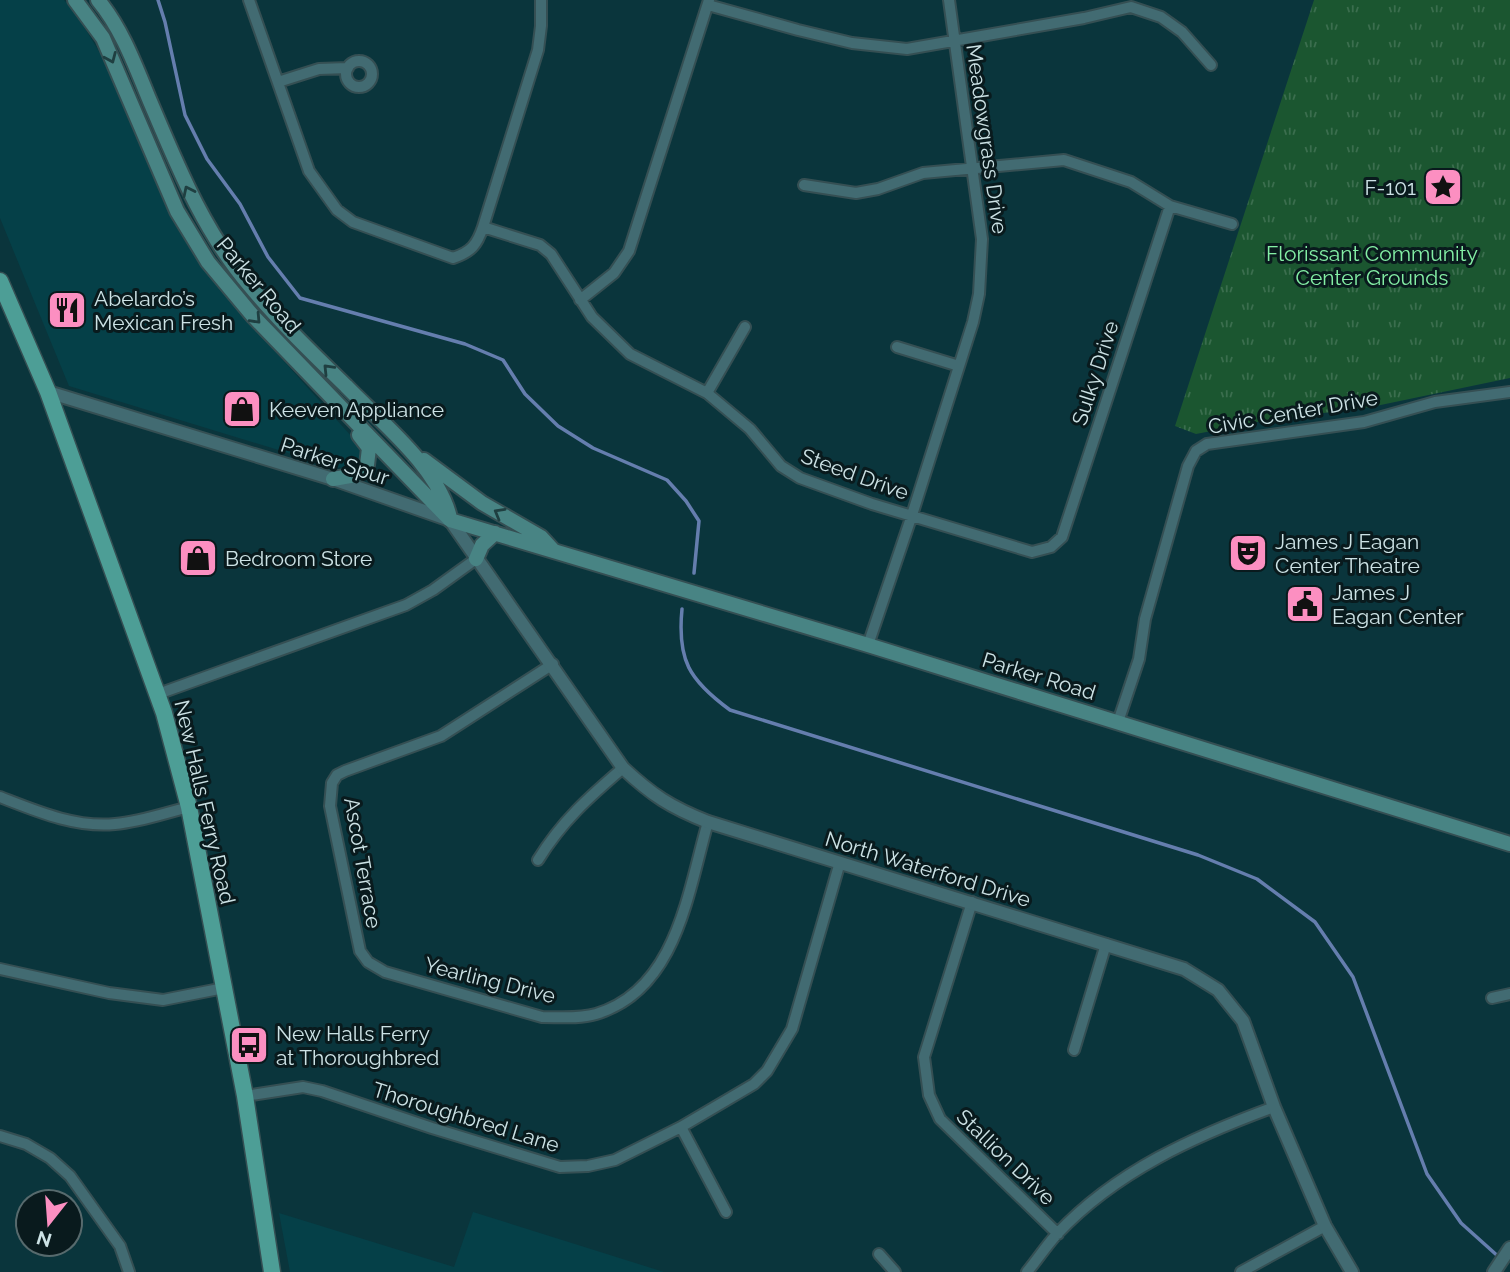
<svg xmlns="http://www.w3.org/2000/svg" width="1510" height="1272" font-family="Raleway,sans-serif">
	<style>
		.built { fill: #054048 }
		.grass { fill: url(#grass-tufts) }
		.lines { fill: none; stroke-linecap: round; stroke-linejoin: round }
		.stream { stroke: #657eae; stroke-width: 3.5 }
		.minor-casing { stroke: #354f53; stroke-width: 14 }
		.tertiary-casing { stroke: #354f53; stroke-width: 16 }
		.secondary-casing { stroke: #354f53; stroke-width: 18 }
		.primary-casing { stroke: #354f53; stroke-width: 19 }
		.minor { stroke: #426b72; stroke-width: 10 }
		.tertiary { stroke: #426b72; stroke-width: 12 }
		.secondary { stroke: #488484; stroke-width: 14 }
		.primary { stroke: #4d9e96; stroke-width: 16 }
		.oneway { stroke: #1f3f41 }
		.labels { text-anchor: middle; dominant-baseline: central; stroke-width: 6; stroke-linejoin: round; paint-order: stroke }
		.street-label { font-size: 21px; fill: #cce2e5; stroke: #091a1d }
		.poi-label { font-size: 21px; fill: #cce2e5; stroke: #091a1d; text-anchor: start }
		.park-label { font-size: 21px; fill: #84efa5; stroke: #091a1d }
	</style>
	<defs>
		<pattern id="grass-tufts" width="24" height="20" patternUnits="userSpaceOnUse" patternTransform="scale(1.75)"><rect width="24" height="20" fill="#1b5630"/><path d="M3 7l-1-3M5 7V3M7 7l1-3M15 17l-1-3M17 17v-4M19 17l1-3" fill="none" stroke="#3b6e4e"/></pattern>
	</defs>
	<rect width="100%" height="100%" fill="#0a353c"/>
	<path class="built" d="M0 0H64L78 17 103 58 171 218 192 252 219 289 352 437 359 447 361 456 357 464 349 468 334 467 69 386 0 218Z
		M473 1212 664 1272H290L279 1213 454 1267Z"/>
	<path class="grass" d="M1314 0H1510V378L1371 407 1268 420 1196 434 1175 426Z"/>
	<g class="lines">
		<path class="stream" d="M158 0 165 22 185 115 207 159 240 204 268 257 300 298 465 344 503 360 525 394 558 426 593 448 667 480 686 501 699 521 694 573
			M682 609C677 660 689 680 730 710L1198 855 1257 879 1315 922 1353 977 1427 1174 1461 1223 1500 1258"/>
		<g class="minor-casing">
			<path id="minor" d="M249 0 309 171 337 210 353 222 453 258C471 252 477 245 483 227L538 50 541 26V0
				M708 5 798 30 852 43 907 49 1084 18 1131 7 1161 17 1182 32 1211 65
				M346 74a13 13 0 1 1 26 0a13 13 0 1 1-26 0Z
				M278 82 319 69 348 68
				M804 185 856 193 878 189 923 173 1064 160 1131 182 1170 206 1232 224
				M483 227 540 245 551 254 592 317 630 354 707 393 750 429 781 466 800 478 872 504 1032 552 1051 547 1062 537 1170 206
				M580 300 614 273 629 251 709 0
				M897 347 959 366
				M707 393 745 327
				M868 645 912 515 973 322 979 294 982 239 949 0
				M553 664 441 736 345 771 337 775 332 783 330 806 360 951 368 962 385 972 542 1017C560 1017 579 1019 596 1014 677 990 688 891 708 822
				M158 694 406 605 433 590 476 559
				M1118 722 1139 659 1145 619 1188 466 1196 451 1207 444 1364 422 1435 402 1510 392
				M0 797C36 811 75 828 115 824 140 822 165 813 189 807
				M538 860C562 821 589 797 623 768
				M972 902 924 1057 929 1095 940 1119 1058 1234
				M0 969 109 993 163 1000 224 988
				M1492 998 1510 994
				M1074 1050 1106 944
				M245 1096 303 1087 322 1091 432 1128 560 1167 588 1166 615 1160 681 1127 754 1084 767 1071 792 1029 840 862
				M681 1127 726 1212
				M0 1136 26 1144 50 1158 70 1176 120 1246 129 1272
				M879 1254 895 1272
				M1027 1272C1037 1260 1046 1246 1057 1234 1116 1171 1195 1136 1274 1107
				M1241 1272 1325 1226"/>
		</g>
		<g class="tertiary-casing">
			<path id="tertiary" d="M48 392 333 479 450 520 623 768C652 795 670 807 708 822L1184 969 1218 990 1243 1021 1274 1107 1325 1226 1352 1272
				M1494 1272 1510 1248"/>
		</g>
		<g class="secondary-casing">
			<path id="secondary" d="M75 0 103 38 177 211 208 262 253 316 450 520 868 645 1510 844
				M98 0C122 29 135 65 149 99 177 165 203 231 250 286 279 321 313 354 346 386 381 422 439 468 450 518
				M424 460 482 503 541 537 553 550
				M333 479 356 475 367 465 369 448 359 435
				M476 559 482 545 495 533"/>
		</g>
		<g class="primary-casing">
			<path id="primary" d="M0 281 48 392 164 713 189 807 245 1096 272 1272"/>
		</g>
		<use href="#minor" class="minor"/>
		<use href="#tertiary" class="tertiary"/>
		<use href="#secondary" class="secondary"/>
		<use href="#primary" class="primary"/>
	</g>
	<defs><path id="oneway-chevron" d="M-2-3.5L2.5 0L-2 3.5" fill="none" stroke-width="1.6" stroke-linecap="round" stroke-linejoin="round" transform="scale(1.75)"/></defs>
	<g class="oneway">
		<use href="#oneway-chevron" transform="translate(111 58) rotate(67)"/>
		<use href="#oneway-chevron" transform="translate(188 191) rotate(-116)"/>
		<use href="#oneway-chevron" transform="translate(256 319) rotate(47)"/>
		<use href="#oneway-chevron" transform="translate(328 369) rotate(-134)"/>
		<use href="#oneway-chevron" transform="translate(499 513) rotate(-150)"/>
	</g>
	<defs>
		<g id="sight-square" transform="scale(2.0125)"><rect x="-9" y="-9" width="18" height="18" rx="4" fill="#fc8fc1" stroke="#091a1d"/><path d="M0-6L1.8-2.2L6-1.7L2.9 1.2L3.7 5.4L0 3.3L-3.7 5.4L-2.9 1.2L-6-1.7L-1.8-2.2Z" fill="#111"/></g>
		<g id="restaurant-square" transform="scale(2.0125)"><rect x="-9" y="-9" width="18" height="18" rx="4" fill="#fc8fc1" stroke="#091a1d"/><path d="M-5-6h1v4h1v-4h1v4h1v-4h1v5L-1.5 .5V6h-2V.5L-5-1ZM5-6V6H3V1.5H1.5Q1.5-4 5-6Z" fill="#111"/></g>
		<g id="shop-square" transform="scale(2.0125)"><rect x="-9" y="-9" width="18" height="18" rx="4" fill="#fc8fc1" stroke="#091a1d"/><path d="M-5-2.5h2.3a2.7 3.5 0 0 1 5.4 0H5L5.5 6h-11ZM-1.5-2.5h3a1.5 2.3 0 0 0-3 0Z" fill="#111"/></g>
		<g id="theatre-square" transform="scale(2.0125)"><rect x="-9" y="-9" width="18" height="18" rx="4" fill="#fc8fc1" stroke="#091a1d"/><path d="M-5-5.5Q0-4 5-5.5V0Q5 5 0 6Q-5 5-5 0ZM-3.3-2.5H-1v1.5H-3.3ZM1-2.5H3.3v1.5H1ZM-2.8 1Q0 5.5 2.8 1Z" fill="#111"/></g>
		<g id="civic-square" transform="scale(2.0125)"><rect x="-9" y="-9" width="18" height="18" rx="4" fill="#fc8fc1" stroke="#091a1d"/><path d="M-.6-6.5H3V-4.5H.6V-3L4-1V1h2V6H-6V1h2V-1L-.6-3ZM-1.2 2.5V6h2.4V2.5Z" fill="#111"/></g>
		<g id="bus-square" transform="scale(2.0125)"><rect x="-9" y="-9" width="18" height="18" rx="4" fill="#fc8fc1" stroke="#091a1d"/><path d="M-5-6H5V4H4V6H2V4H-2V6H-4V4H-5ZM-3.5-4V0h7V-4ZM-3.5 1.2v1.5H-2V1.2ZM2 1.2v1.5H3.5V1.2Z" fill="#111"/></g>
	</defs>
	<g fill-rule="evenodd">
		<use href="#sight-square" x="1443" y="187"/>
		<use href="#restaurant-square" x="67" y="310"/>
		<use href="#shop-square" x="242" y="409"/>
		<use href="#theatre-square" x="1248" y="553"/>
		<use href="#shop-square" x="198" y="558"/>
		<use href="#civic-square" x="1305" y="604"/>
		<use href="#bus-square" x="249" y="1045"/>
	</g>
	<g class="labels">
		<g class="street-label">
			<text transform="translate(987 139) rotate(82)">Meadowgrass Drive</text>
			<text transform="translate(259 285) rotate(50)">Parker Road</text>
			<text transform="translate(1095 373) rotate(-72)">Sulky Drive</text>
			<text transform="translate(1293 412) rotate(-10)">Civic Center Drive</text>
			<text transform="translate(335 461) rotate(18)">Parker Spur</text>
			<text transform="translate(855 474) rotate(20)">Steed Drive</text>
			<text transform="translate(1039 676) rotate(17)">Parker Road</text>
			<text transform="translate(205 802) rotate(77)">New Halls Ferry Road</text>
			<text transform="translate(363 863) rotate(80)">Ascot Terrace</text>
			<text transform="translate(928 869) rotate(17)">North Waterford Drive</text>
			<text transform="translate(490 980) rotate(14)">Yearling Drive</text>
			<text transform="translate(466 1117) rotate(17)">Thoroughbred Lane</text>
			<text transform="translate(1006 1157) rotate(44)">Stallion Drive</text>
		</g>
		<g class="poi-label">
			<text x="1416" y="187" text-anchor="end">F-101</text>
			<text x="94" y="298">Abelardo’s<tspan x="94" dy="24">Mexican Fresh</tspan></text>
			<text x="269" y="409">Keeven Appliance</text>
			<text x="1275" y="541">James J Eagan<tspan x="1275" dy="24">Center Theatre</tspan></text>
			<text x="225" y="558">Bedroom Store</text>
			<text x="1332" y="592">James J<tspan x="1332" dy="24">Eagan Center</tspan></text>
			<text x="276" y="1033">New Halls Ferry<tspan x="276" dy="24">at Thoroughbred</tspan></text>
		</g>
		<g class="park-label">
			<text x="1372" y="253">Florissant Community<tspan x="1372" dy="24">Center Grounds</tspan></text>
		</g>
	</g>
	<g transform="translate(49 1223) rotate(197)"><circle r="33" fill="#091a1d" stroke="#576a6d" stroke-width="2"/>
	<path d="M0-5L12 26L0 18L-12 26Z" fill="#fc8fc1"/>
	<text y="-10" font-size="19" font-weight="bold" text-anchor="middle" fill="#cce2e5">N</text>
	</g>
</svg>
